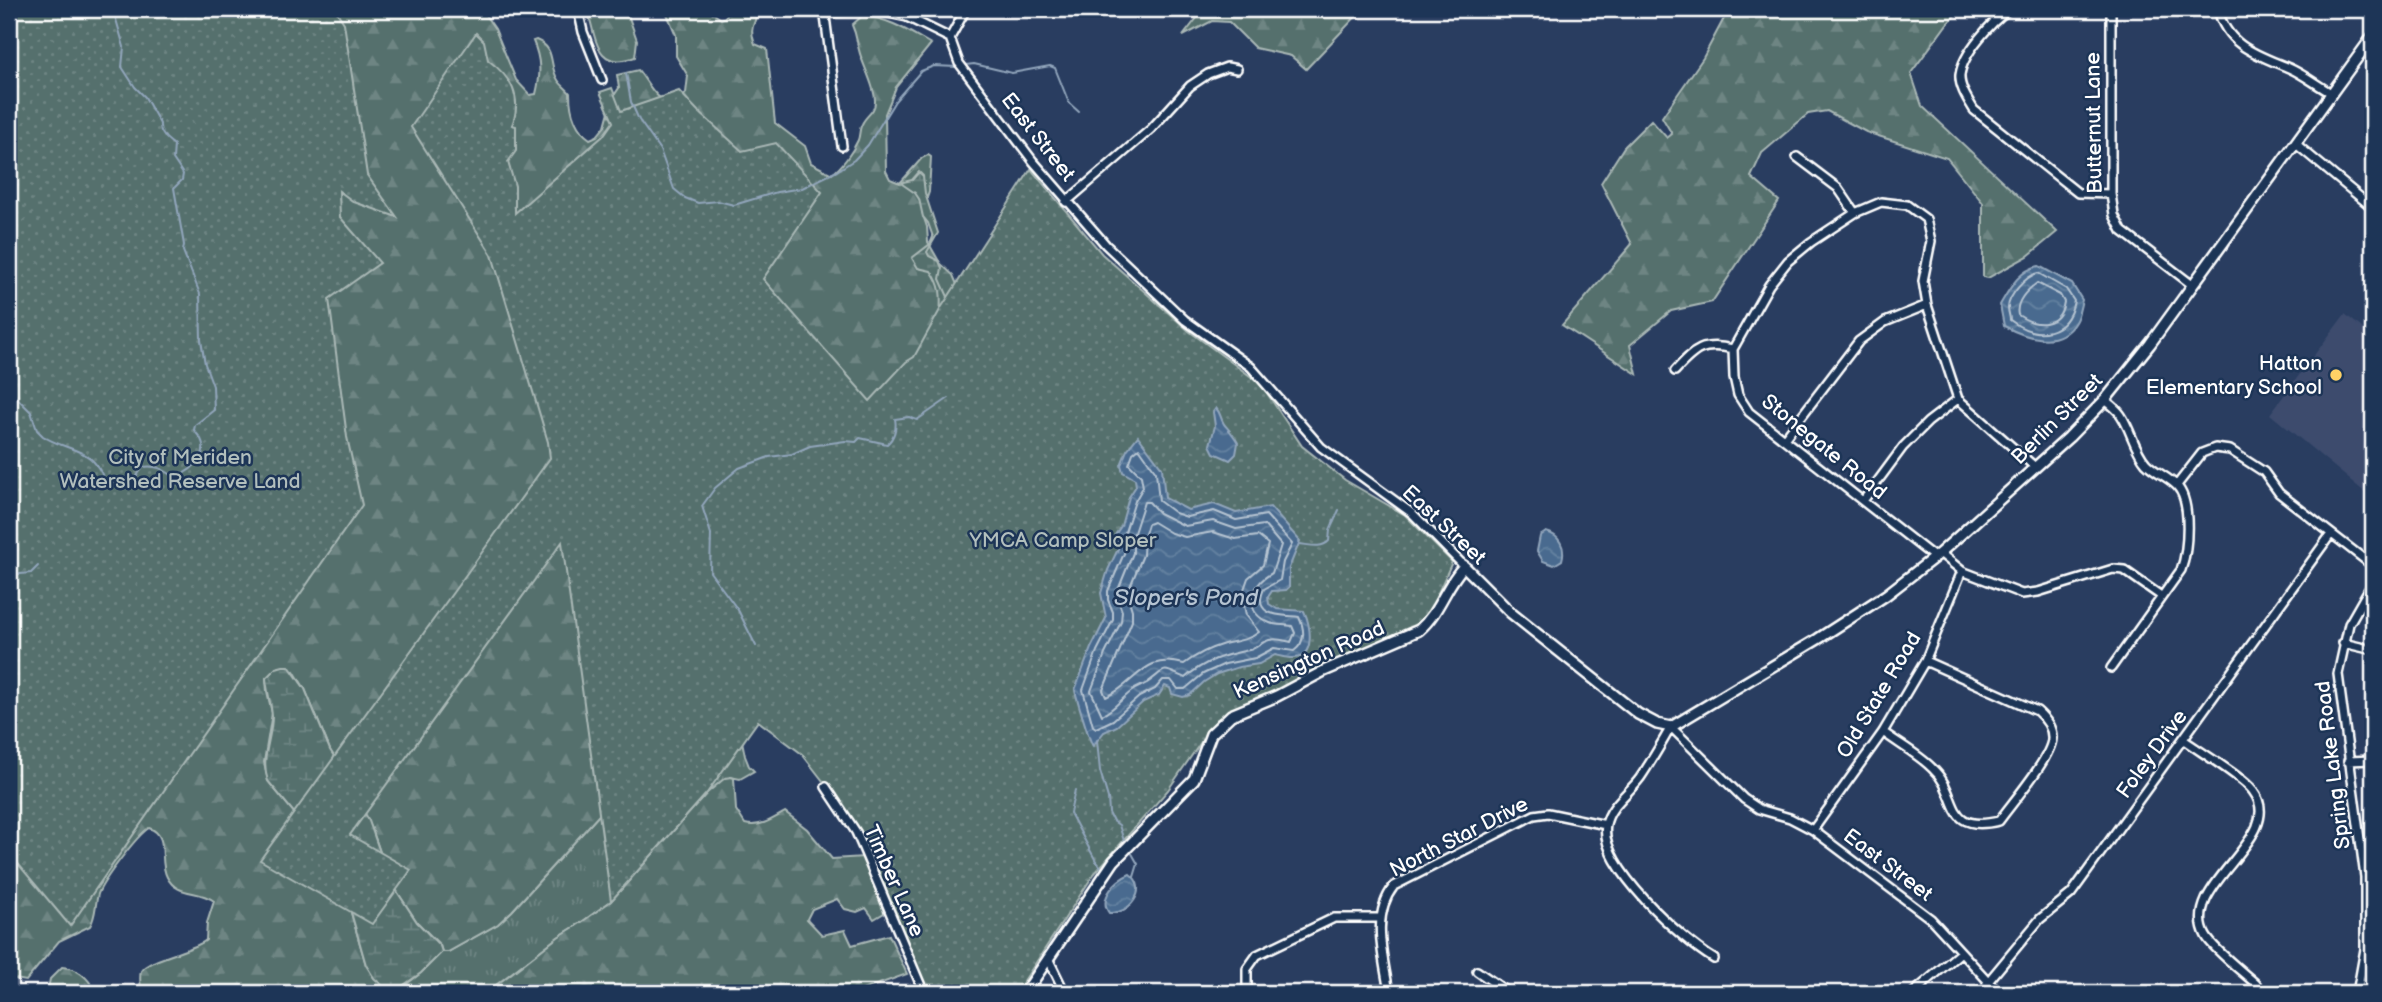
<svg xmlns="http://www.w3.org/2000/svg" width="2382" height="1002" font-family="'Balsamiq Sans',sans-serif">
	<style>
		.built { fill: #3c4b6d }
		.grass { fill: url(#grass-tufts); stroke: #aab8b6; stroke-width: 2 }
		.forest { fill: url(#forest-firs); stroke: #aab8b6; stroke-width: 2 }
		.wetland { fill: url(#wetland-marsh); stroke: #aab8b6; stroke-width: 2 }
		.park { fill: url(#park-dots); stroke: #aab8b6; stroke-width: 2 }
		.water { fill: url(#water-waves); stroke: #92a6bc; stroke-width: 2 }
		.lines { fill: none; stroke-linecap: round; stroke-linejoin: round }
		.shore { stroke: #b6c4d2; stroke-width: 2 }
		.stream { stroke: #92a6bc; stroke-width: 2 }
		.minor-casing { stroke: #fff; stroke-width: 12 }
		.major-casing { stroke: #fff; stroke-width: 14 }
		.minor { stroke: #1d3557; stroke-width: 7 }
		.major { stroke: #1d3557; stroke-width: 9 }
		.poi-dot { fill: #ffd166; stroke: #1d3557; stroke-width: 2.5 }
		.labels { text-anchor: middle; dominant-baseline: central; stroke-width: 5; stroke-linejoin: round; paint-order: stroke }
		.street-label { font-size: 21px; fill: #fff; stroke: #1d3557 }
		.poi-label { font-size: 21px; fill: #fff; stroke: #1d3557; text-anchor: end }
		.park-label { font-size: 21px; fill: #b2bfbd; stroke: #1d3557 }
		.water-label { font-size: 23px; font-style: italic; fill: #b6c4d2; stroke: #1d3557 }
	</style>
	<defs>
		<pattern id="grass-tufts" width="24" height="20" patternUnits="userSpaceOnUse" patternTransform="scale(1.75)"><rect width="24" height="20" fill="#55706d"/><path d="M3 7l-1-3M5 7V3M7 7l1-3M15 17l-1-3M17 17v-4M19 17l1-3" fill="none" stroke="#6e8583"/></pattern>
		<pattern id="forest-firs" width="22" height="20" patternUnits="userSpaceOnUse" patternTransform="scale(1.75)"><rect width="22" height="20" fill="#55706d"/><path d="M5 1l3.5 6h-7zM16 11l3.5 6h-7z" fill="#6e8583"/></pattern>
		<pattern id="wetland-marsh" width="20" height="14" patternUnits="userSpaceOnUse" patternTransform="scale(1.75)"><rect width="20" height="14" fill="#55706d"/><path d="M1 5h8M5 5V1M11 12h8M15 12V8" fill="none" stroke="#6e8583"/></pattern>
		<pattern id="park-dots" width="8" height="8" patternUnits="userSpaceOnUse" patternTransform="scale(1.75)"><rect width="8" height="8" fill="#55706d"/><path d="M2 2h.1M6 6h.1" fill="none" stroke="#6e8583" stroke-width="1.8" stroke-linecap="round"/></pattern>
		<pattern id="water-waves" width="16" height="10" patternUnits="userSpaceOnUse" patternTransform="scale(1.75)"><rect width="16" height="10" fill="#496b8f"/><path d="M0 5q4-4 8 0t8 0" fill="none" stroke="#6481a0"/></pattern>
	</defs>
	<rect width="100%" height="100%" fill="#293d60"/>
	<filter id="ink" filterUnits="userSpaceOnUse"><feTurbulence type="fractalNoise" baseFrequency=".0143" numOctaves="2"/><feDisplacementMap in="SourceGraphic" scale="14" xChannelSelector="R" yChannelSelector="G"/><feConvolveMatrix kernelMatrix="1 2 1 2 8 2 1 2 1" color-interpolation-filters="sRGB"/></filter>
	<g filter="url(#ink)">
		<path class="built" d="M2345 314 2373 337V499L2270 414Z"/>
		<path class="grass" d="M729 676 745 756 749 766 754 771 740 779 731 777 707 793 611 901 579 924 558 937 486 993H395L421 973 442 952H448L498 924 512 911 608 805Z"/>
		<path class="forest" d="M131 9H481L495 29 516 80 530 95 536 94C541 74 541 60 533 41L536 40C557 48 548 65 558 80 561 85 566 88 570 93 570 111 574 128 590 139L597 136 605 126 613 97 619 88 617 75 638 70C651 86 654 101 677 104L686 93 688 76 676 56V35L665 9H707L721 19 724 18 732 9H758C756 25 748 25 755 44L767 49 775 123 805 146 811 163 832 174C842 167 853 151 858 140 860 135 859 129 862 124 866 115 875 112 875 102 876 88 862 64 859 50 856 40 857 36 852 25L862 16C889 18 908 31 931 44L896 87 885 114 886 171 890 179 900 183 922 158 928 155 931 157 929 192 922 212 927 227 928 242 940 263 953 275 961 294 608 805 512 911 498 924 448 952H442L440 945 417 922 398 893 388 875 372 829 330 750 305 689 294 671 266 678 267 691 272 713 264 762 268 781 296 815 350 909 366 965 391 990 398 989 395 993H141C141 987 139 977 141 971 147 959 196 950 206 940L207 923 214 901C198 889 177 897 167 877 158 861 170 835 149 828 137 835 103 881 98 894 95 905 96 916 90 926L59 941 26 981 15 979 9 972V954L15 939 9 931V267Z
			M587 9H626L637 40 635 57C595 72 596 36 587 9Z
			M1204 9H1363L1306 69 1291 56 1255 48 1229 22 1212 21 1183 36Z
			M1729 9H1961L1947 24 1911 73 1922 106 2057 232 2028 256 1988 278 1983 277V203L1947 158 1866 132 1827 111 1808 114 1762 153 1751 177 1779 201 1712 302 1671 311 1630 345 1637 374 1562 325 1632 244 1601 183 1624 147 1651 120 1667 138 1672 134 1662 117 1703 58Z
			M731 777 734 778 736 810 745 824C760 828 773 819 785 812L807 829 832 859 864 857 884 913 874 919 866 908 857 912 845 909 837 899 812 909 807 919 822 935 845 930 852 945 889 935 907 974 854 993H486L558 937 579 924 611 901 707 793 725 778Z
			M62 967C79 968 89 978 96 993H47L50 979Z"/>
		<path class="wetland" d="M919 172 923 176 925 193 938 233 927 252 929 256 939 261 942 268 940 279 949 299 940 319C941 299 943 287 931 271L918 268 912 258 930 244 933 237 928 223 923 217 919 199 915 193 902 184 903 182 912 180Z
			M283 666H289L305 689 330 750 341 767 369 821 388 875 398 893 417 922 440 946 442 952 421 973 398 989 391 990 384 987 374 978 366 965 350 909 296 815 268 781C260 758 272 739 272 716 271 703 267 691 266 678L276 668Z"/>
		<path class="park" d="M9 9H335L344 23 367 175 397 217 354 202 339 191 340 217 380 263 329 299 347 437 362 505 70 926 9 853Z
			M476 33 484 41 488 60C511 77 523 97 512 125L516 126V151L508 162 515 186V213L603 136 613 122 600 92 612 88 621 111 679 91 698 111 742 151 776 143 822 192 763 279 870 401 906 362 914 357 941 308 1031 169 1102 254 1189 331 1261 384 1302 446 1345 480 1405 515 1452 562 1424 624 1217 719 1168 790 1094 874 1016 993H927L863 840 823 781 802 754 758 721 707 793 611 901 562 542 350 835 411 870 372 924 260 860 550 458 548 442 492 255 411 127Z"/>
		<path class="water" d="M2039 266 2072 284 2082 300C2080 307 2079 316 2075 322 2059 349 2026 338 2004 326L2000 305C2010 288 2019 270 2039 266Z
			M1216 408C1221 413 1220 418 1224 424 1229 430 1234 435 1238 443L1236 454 1230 460 1214 453 1210 445 1215 426 1213 412Z
			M1138 436 1162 468 1165 498 1188 510 1214 504 1236 513 1270 507 1300 541 1289 568V587L1286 590 1272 591 1268 597 1269 604 1277 609 1304 611C1311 625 1316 659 1292 658 1286 658 1280 656 1275 655L1259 664 1239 667 1217 674 1204 682 1190 695 1183 697 1172 694 1170 688 1165 686 1159 695 1143 702 1117 726 1104 732 1093 746C1090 743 1076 696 1075 690L1091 648 1106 618 1101 593 1108 570 1118 549V542L1113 538 1121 526 1129 497 1136 486 1135 479 1123 472 1121 465 1127 450Z
			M1546 532C1559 535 1566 547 1562 560L1554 565 1543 561 1537 551 1540 536Z
			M1130 874C1150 889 1129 915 1109 913 1098 898 1116 880 1130 874Z"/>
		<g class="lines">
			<path class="shore" d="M2038 273 2066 289 2074 301C2067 335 2037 341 2010 320 2010 316 2008 312 2008 308 2008 296 2026 276 2038 273Z
				M2037 283 2060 295 2064 302C2060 327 2037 328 2018 315 2015 302 2027 290 2037 283Z
				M1139 448 1156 472 1159 501 1175 513 1187 517 1214 511 1236 520 1266 515 1292 544 1283 562 1280 580 1264 589C1251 617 1282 615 1299 617 1305 630 1306 642 1294 651L1274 648 1255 658 1225 664 1203 674 1185 689H1178L1171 680H1163L1155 689 1139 697 1113 720 1096 728 1093 726 1083 690 1097 651 1113 620V612L1108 600V591L1125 551 1124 535 1135 501 1143 487 1141 476 1129 464 1133 453Z
				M1144 502H1149L1159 513 1185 526 1213 521 1236 529 1264 525 1281 545 1272 573C1250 585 1242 612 1270 623 1277 626 1285 624 1292 626L1295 633 1291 642C1281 640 1273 637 1264 642 1258 645 1255 649 1249 650 1224 655 1204 661 1185 678 1160 667 1168 668 1147 683 1142 686 1137 687 1132 691 1122 698 1113 711 1102 715L1091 691 1105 654 1121 622 1122 611 1116 595 1133 553V536Z
				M1153 522 1171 533 1185 537 1213 532 1235 539 1258 536 1268 544 1263 565 1248 578 1242 595 1246 615 1259 632C1248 641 1234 641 1221 645 1207 649 1195 656 1184 664 1143 652 1137 684 1106 697L1103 690 1132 621V610L1127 594 1143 555 1144 537 1148 524Z"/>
			<path class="stream" d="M966 65 974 64 1012 73 1050 66 1055 68 1069 103 1079 112
				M626 73 631 102 639 120 660 150 674 189 685 198 698 203 718 201 734 205 777 192 802 188 837 171 854 160 868 145 895 101 921 71 934 66 957 67
				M9 390 31 412 37 430 43 436C57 446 78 448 90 458 109 475 94 483 130 486L143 467C156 465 163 469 173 476 188 476 210 456 201 439 199 436 196 433 194 430L195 425 214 410 213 386 205 364 201 340 200 294 183 251 184 245 174 188 182 180 183 174 173 159 174 145C167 139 159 134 160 124L145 97 135 87 122 67 124 47 113 9
				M1299 544C1310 545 1321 549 1329 541L1330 530 1339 510
				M9 575 31 573 38 566
				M756 646 738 610 710 572 711 534 702 506 715 488 739 468 769 457 792 454 810 446 845 441 856 442 860 438 887 444C894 438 897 428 895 419L909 417 917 420 949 398
				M1097 740 1100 771 1108 798 1109 813 1113 821 1119 825 1124 841
				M1075 790 1070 813 1096 861 1102 868
				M1130 850 1138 864 1134 877"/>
			<g class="minor-casing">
				<path id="minor" d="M578 9 583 32 602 80
					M824 9 842 146
					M966 9 950 38 959 63 1033 161 1106 245 1185 320 1251 367 1321 447 1413 514 1464 566
					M2009 9C1992 22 1963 52 1960 75 1959 87 1968 100 1974 110L2078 193 2111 194
					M2111 9V194L2114 215 2122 231 2191 284
					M2218 9C2226 46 2258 55 2289 68 2303 74 2317 85 2331 93
					M825 13 869 9 907 17 950 38
					M2296 144 2373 208
					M1797 157 1838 188 1855 213
					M1066 202 1151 129 1190 86 1208 74 1227 67 1237 69
					M1675 371C1695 349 1703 342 1733 349
					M2105 400C2110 404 2117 409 2121 415 2131 430 2134 449 2146 463 2155 472 2168 477 2177 486 2192 502 2188 551 2181 570L2111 668
					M1784 439 1859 341 1885 322 1927 305
					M2177 485 2202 453 2215 448 2230 450 2264 472 2279 493 2373 566
					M1863 501 1903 447 1928 422 1958 399
					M1940 553 1962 571 2022 594 2038 592 2113 569 2124 570 2161 596
					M1934 557 1749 412 1738 395 1734 377 1733 349 1769 285 1788 261 1811 242 1855 213 1881 202 1907 205 1926 219 1931 241 1923 281 1927 305 1958 399 2035 467
					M2343 643 2373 650
					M1883 732C1899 744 1918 754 1932 768 1961 794 1942 834 1999 821 2011 804 2051 758 2052 739 2053 727 2045 718 2037 711L1925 661
					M2184 740C2199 751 2244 778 2253 791 2289 838 2178 885 2206 936 2213 949 2244 973 2256 984L2262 993
					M2348 761 2373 760
					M826 787 856 832 863 848 924 993
					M1813 830 1883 732 1925 661 1962 571
					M1048 958 1065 993
					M1714 959C1682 940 1598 865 1606 825 1609 806 1629 793 1640 778 1651 762 1661 744 1671 727L1744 799 1759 809 1790 818 1813 830 1931 919 1999 993
					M1477 971 1509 993
					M1987 983 2040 919 2071 894 2331 534
					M1247 993V969L1257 955 1334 918H1379
					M1389 993C1384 958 1370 916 1394 886L1534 815 1548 813 1606 825
					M1913 993 1961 952
					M2357 993 2365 949V877L2338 674 2349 624 2373 582"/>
			</g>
			<g class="major-casing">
				<path id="major" d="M1025 993 1114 861 1194 779 1211 734 1231 715 1277 696 1324 671 1419 630C1440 612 1445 586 1464 566L1511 613 1638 714 1657 724 1671 727 1818 639 1886 595 1940 553 2069 437 2105 400 2150 344 2373 36"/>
			</g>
			<use href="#minor" class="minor"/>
			<use href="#major" class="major"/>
		</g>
	</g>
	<circle class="poi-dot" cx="2336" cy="375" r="7"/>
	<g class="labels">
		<g class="street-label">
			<text transform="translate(2094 123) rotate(-91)">Butternut Lane</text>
			<text transform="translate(1038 137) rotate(52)">East Street</text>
			<text transform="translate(2057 419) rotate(-45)">Berlin Street</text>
			<text transform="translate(1824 447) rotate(39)">Stonegate Road</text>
			<text transform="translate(1444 525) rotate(43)">East Street</text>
			<text transform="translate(1309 660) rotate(-24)">Kensington Road</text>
			<text transform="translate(1879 695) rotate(-59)">Old State Road</text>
			<text transform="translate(2152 754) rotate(-54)">Foley Drive</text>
			<text transform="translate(2333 765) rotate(-97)">Spring Lake Road</text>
			<text transform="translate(1459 837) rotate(-27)">North Star Drive</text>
			<text transform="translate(1888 865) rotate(37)">East Street</text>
			<text transform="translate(894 881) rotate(66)">Timber Lane</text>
		</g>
		<g class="poi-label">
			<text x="2322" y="363">Hatton<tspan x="2322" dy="24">Elementary School</tspan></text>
		</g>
		<g class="park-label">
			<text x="180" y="457">City of Meriden<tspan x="180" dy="24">Watershed Reserve Land</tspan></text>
			<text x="1063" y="540">YMCA Camp Sloper</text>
		</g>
		<g class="water-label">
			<text x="1186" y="598">Sloper's Pond</text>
		</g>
	</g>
	<rect width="2382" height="1002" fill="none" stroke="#1d3557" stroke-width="35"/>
	<rect x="18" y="18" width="2347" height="967" fill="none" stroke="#fff" stroke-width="2.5" filter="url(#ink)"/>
</svg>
